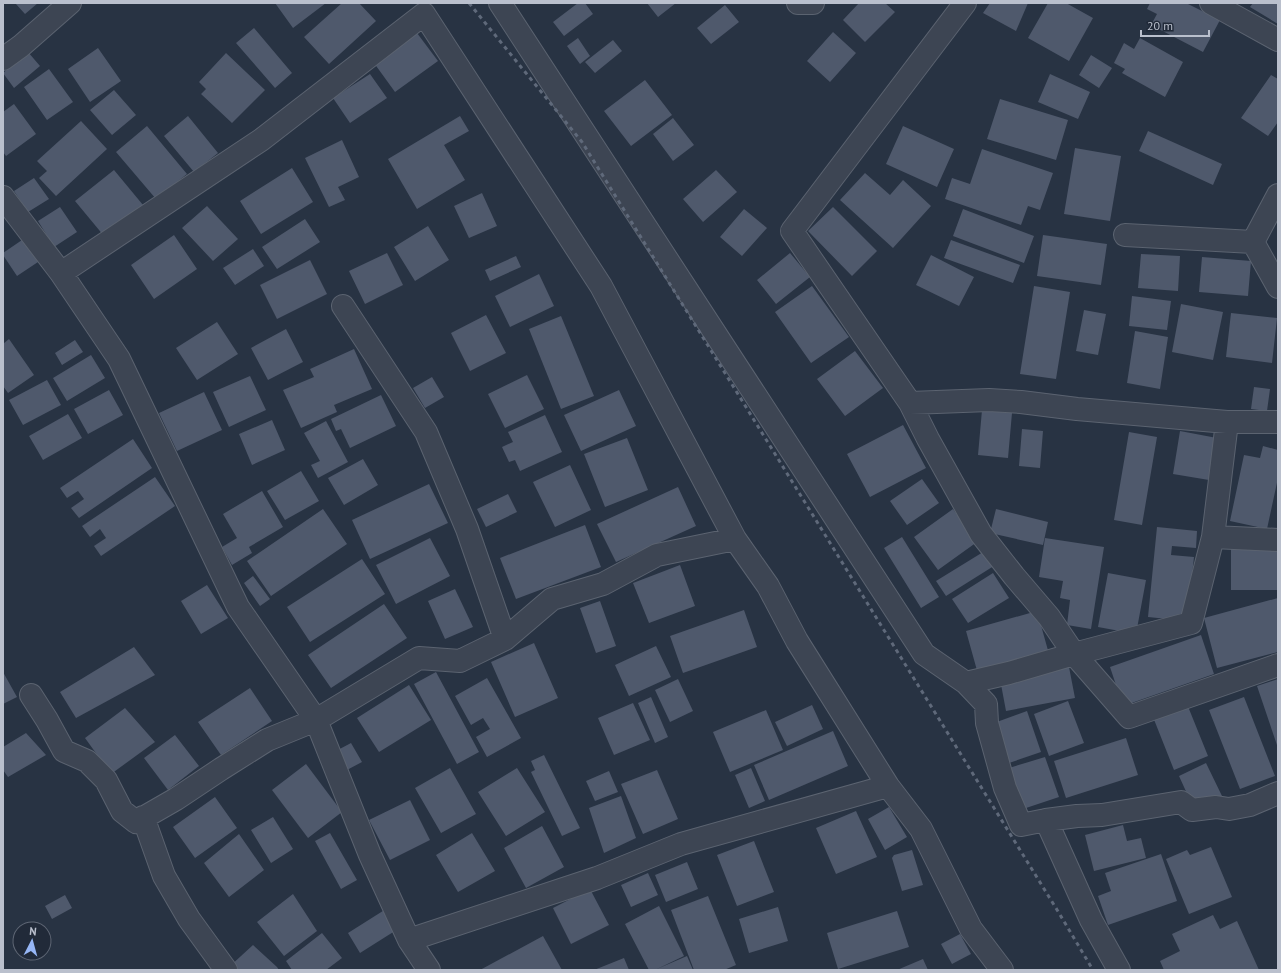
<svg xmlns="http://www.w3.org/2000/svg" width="1281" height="973" font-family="'PT Sans',sans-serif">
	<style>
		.building { fill: #4f596c }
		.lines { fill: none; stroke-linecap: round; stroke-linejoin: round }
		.minor-casing { stroke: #5b6370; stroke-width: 24 }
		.minor { stroke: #3d4553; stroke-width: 22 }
		.rail { stroke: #5f697a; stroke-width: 3; stroke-dasharray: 4 4; stroke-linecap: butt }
	</style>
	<rect width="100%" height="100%" fill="#283343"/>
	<path class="building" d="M15 3H38L25 14Z
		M275 3H326L293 28Z
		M342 3H359L376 21 329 64 304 37Z
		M578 3H585L593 14 564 36 553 22Z
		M647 3H676L658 17Z
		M859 3H885L895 12 865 42 843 20Z
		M990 3H1028L1016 31 983 13Z
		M1048 3H1066L1093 18 1069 61 1028 38Z
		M1150 3H1186L1220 20 1203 52 1151 25 1157 14 1147 9Z
		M1253 3H1278V24L1250 7Z
		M725 5 739 22 711 44 697 28Z
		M254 28 292 73 275 88 236 43Z
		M833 32 856 53 830 82 807 61Z
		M417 33 438 61 395 92 374 63Z
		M578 38 590 56 580 64 567 46Z
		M1140 38 1183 62 1165 97 1122 73 1125 69 1114 63 1124 43 1134 49Z
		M613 40 622 51 595 73 585 62Z
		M98 48 121 81 90 102 68 69Z
		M28 52 40 66 14 88 3 73Z
		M226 53 265 90 232 123 201 94 206 89 199 82Z
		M1091 55 1112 68 1099 88 1079 75Z
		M49 69 73 102 47 120 24 87Z
		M370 74 387 98 350 123 333 98Z
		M1050 74 1090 92 1078 119 1038 102Z
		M1271 75 1278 79V122L1268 136 1241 118Z
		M645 80 672 115 631 146 604 111Z
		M114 90 136 115 112 135 90 110Z
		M1000 99 1068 120 1056 160 987 139Z
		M14 104 36 134 6 156 3 152V112Z
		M188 116 218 153 194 172 164 136Z
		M460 116 469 131 444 145 465 180 417 209 388 159Z
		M673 118 694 145 673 161 653 134Z
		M81 121 107 149 56 196 39 178 47 171 37 161Z
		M147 126 187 174 156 199 116 152Z
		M903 126 954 149 937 187 886 164Z
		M1148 131 1222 164 1213 185 1139 151Z
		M342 140 359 177 338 187 345 200 329 207 305 158Z
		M1075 148 1121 156 1110 221 1064 214Z
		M982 149 1053 173 1040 210 1028 206 1021 225 945 199 952 178 970 184Z
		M292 168 313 202 261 234 240 201Z
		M114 170 143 205 104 236 75 201Z
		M716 170 737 192 703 222 683 199Z
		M865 173 890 195 903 180 931 206 893 248 840 200Z
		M34 178 49 199 28 212 14 191Z
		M482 193 497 226 469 238 454 206Z
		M207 206 238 239 213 261 182 228Z
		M60 207 77 232 54 247 38 221Z
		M833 207 877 251 852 276 808 231Z
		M744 209 767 228 742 256 720 237Z
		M963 209 1034 236 1024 263 953 236Z
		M305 219 320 242 277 269 262 247Z
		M428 226 449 260 415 281 394 247Z
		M174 235 197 269 154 299 131 265Z
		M1043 235 1107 244 1101 285 1037 276Z
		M22 240 38 262 17 276 3 255V253Z
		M951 240 1020 265 1013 283 944 258Z
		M253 249 264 266 235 285 223 268Z
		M387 253 403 285 365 304 349 271Z
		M790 253 810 277 776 304 757 280Z
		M1141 254 1180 256 1178 291 1138 288Z
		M931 255 974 277 959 306 916 285Z
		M516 256 521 267 490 281 485 270Z
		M1202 257 1251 261 1248 296 1199 292Z
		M310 260 327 294 277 319 260 285Z
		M539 274 554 306 510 327 495 296Z
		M812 286 849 337 811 363 775 312Z
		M1034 286 1070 292 1056 379 1020 374Z
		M1132 296 1171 301 1167 330 1129 326Z
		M1181 304 1223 312 1213 360 1172 352Z
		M1084 310 1106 314 1098 355 1076 351Z
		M1231 313 1277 318 1272 363 1226 357Z
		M486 315 506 353 470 371 451 333Z
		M561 316 594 396 561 409 529 329Z
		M217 322 238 354 197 380 176 348Z
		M286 329 303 362 268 380 251 348Z
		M1135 331 1168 337 1160 389 1127 383Z
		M9 339 34 375 8 393 3 386V344Z
		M75 340 83 352 62 365 55 353Z
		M354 349 372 389 334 405 337 412 301 428 283 390 314 377 310 369Z
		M855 351 883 388 845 416 817 379Z
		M91 355 105 378 67 401 53 378Z
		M527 375 544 409 505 428 488 394Z
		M250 376 266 410 229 427 213 392Z
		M432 377 444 397 425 408 413 388Z
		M47 380 61 405 23 425 9 400Z
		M1254 387 1270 389 1267 411 1251 409Z
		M109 390 123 415 88 434 74 409Z
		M619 390 636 426 581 451 564 415Z
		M204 392 222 430 177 451 159 413Z
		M381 395 396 426 350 448 341 429 336 431 331 419Z
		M982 410 1012 413 1008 458 978 455Z
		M68 414 82 438 43 460 29 436Z
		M545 415 562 452 520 471 515 460 509 462 502 447 513 442 508 432Z
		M272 420 285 450 252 465 239 434Z
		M326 421 348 462 318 478 311 465 320 461 304 433Z
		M903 425 926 468 870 497 847 454Z
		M1022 429 1043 431 1040 468 1019 466Z
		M1180 431 1217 438 1209 480 1173 474Z
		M1129 432 1157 437 1142 525 1114 520Z
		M627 438 648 490 605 507 584 454Z
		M133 439 152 468 79 518 71 508 84 499 78 491 67 498 60 488Z
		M1263 446 1278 450V478L1267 529 1230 521 1244 455 1260 458Z
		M363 459 378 485 344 505 328 478Z
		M570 465 591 510 555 527 533 482Z
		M301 471 319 501 285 520 267 491Z
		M155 477 175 506 101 556 94 546 106 538 100 529 90 537 82 526Z
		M922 479 939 503 907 525 890 501Z
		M429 484 448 523 370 559 352 520Z
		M678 487 696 526 616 562 597 524Z
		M262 491 283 527 249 547 252 553 232 565 222 547 237 538 223 514Z
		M508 494 517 512 486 527 477 509Z
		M323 509 347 544 271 596 247 561Z
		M953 509 977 542 938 570 914 537Z
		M996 509 1048 522 1043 545 990 533Z
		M585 525 601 567 516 599 500 558Z
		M1157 527 1197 531 1196 548 1172 546 1171 555 1194 557 1187 621 1148 617Z
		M902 537 939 597 921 608 884 548Z
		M430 538 450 576 396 604 376 565Z
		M1045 538 1104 547 1091 629 1067 625 1070 600 1060 598 1063 581 1039 577Z
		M1231 548H1278V590H1231Z
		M988 549 997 564 946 596 936 581Z
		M362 559 385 594 310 642 287 607Z
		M680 565 695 606 649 623 633 583Z
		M993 573 1009 598 968 623 952 599Z
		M1108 573 1146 580 1136 634 1098 627Z
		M253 576 270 599 260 606 244 583Z
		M207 585 228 618 201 634 181 601Z
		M455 589 473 627 445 639 428 601Z
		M1278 598V652L1217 668 1204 618Z
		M600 601 616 646 596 653 580 608Z
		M384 604 407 638 331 688 308 655Z
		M744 610 757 647 683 673 670 636Z
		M1037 611 1049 654 978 674 966 631Z
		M1201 635 1214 674 1123 706 1110 667Z
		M534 643 558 698 515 717 491 662Z
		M656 646 671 677 629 696 615 665Z
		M134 647 155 675 76 718 60 692Z
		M1069 667 1075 698 1006 711 1000 679Z
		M3 672 17 697 3 704Z
		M436 672 479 752 457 764 414 684Z
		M487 678 521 738 487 757 476 737 490 729 483 718 471 725 455 696Z
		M678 679 693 711 670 722 655 690Z
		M1278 679V748L1257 686Z
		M409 685 431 720 379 752 357 718Z
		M250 688 272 721 221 755 198 722Z
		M651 697 668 737 655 743 638 703Z
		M1244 697 1275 776 1240 789 1209 710Z
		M1068 701 1084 743 1049 756 1034 714Z
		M633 703 650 740 614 755 598 718Z
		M1187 704 1208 756 1174 770 1153 717Z
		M812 705 823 729 787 746 775 722Z
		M125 708 155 742 111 774 85 738Z
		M766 710 783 750 730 772 713 732Z
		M1027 711 1041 752 1009 763 994 723Z
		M833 731 848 766 769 800 754 765Z
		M26 733 46 755 8 777 3 770V747Z
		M175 735 199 766 168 790 144 758Z
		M1126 738 1138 775 1066 798 1054 761Z
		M351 743 362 762 345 771 334 752Z
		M544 755 580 828 562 836 531 772 535 770 531 761Z
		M1045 757 1059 797 1023 809 1009 768Z
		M1206 763 1222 796 1194 809 1179 776Z
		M306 764 342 812 308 838 272 790Z
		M450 768 476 814 441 833 415 788Z
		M517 768 545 812 506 836 478 792Z
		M751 768 765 801 749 808 735 775Z
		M657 770 678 819 643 834 621 784Z
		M609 771 618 792 595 801 586 781Z
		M621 796 636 838 604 853 589 808Z
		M215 797 237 828 195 858 173 827Z
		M410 800 430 840 390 860 369 820Z
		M889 807 907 837 885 850 868 819Z
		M856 811 877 857 836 874 816 828Z
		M273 817 293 849 271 863 251 830Z
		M1123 825 1127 841 1141 838 1146 858 1094 871 1085 835Z
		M542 826 564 867 526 888 504 848Z
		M330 833 357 880 341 889 315 841Z
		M472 833 495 871 458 892 436 855Z
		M239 834 264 870 229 897 204 863Z
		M754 841 774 892 737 906 717 855Z
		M1211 847 1232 897 1189 914 1166 859 1187 850 1190 855Z
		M912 850 923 885 902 891 892 858 894 855Z
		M1161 854 1177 901 1108 925 1098 896 1111 891 1105 873Z
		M687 862 698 889 666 902 655 875Z
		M648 873 658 895 631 907 621 885Z
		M590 889 609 925 571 944 553 908Z
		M293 894 317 931 284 956 257 922Z
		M65 895 72 908 52 919 45 906Z
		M708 896 736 965 724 970H694L671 910Z
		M659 906 684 956 657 969 687 956 693 970H649L625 924Z
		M778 907 788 941 749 953 739 919Z
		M386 909 398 929 360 953 348 933Z
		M897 911 909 947 838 969 827 933Z
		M1213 915 1220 929 1237 921 1259 970H1164L1160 961 1180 951 1172 934Z
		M322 933 342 958 326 970H292L286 961Z
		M960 934 971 954 952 964 941 944Z
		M543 936 562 970H480Z
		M253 945 277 967 279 970H231L229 967Z
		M624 958 629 970H594Z
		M923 959 928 970H897Z"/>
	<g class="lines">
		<g class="minor-casing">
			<path id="minor" d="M500 3 924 654 966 683
				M798 3H813
				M965 3 792 231 910 403 928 439 981 534 1014 576 1049 617 1074 654 1009 673 966 683 986 704 987 723 1005 788 1021 825 1046 820 1091 920 1119 970
				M1211 3 1278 40
				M3 59 21 46 70 3
				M3 197 61 273 119 359 238 607 316 720 370 855 409 940 429 970
				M1125 235 1253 242
				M1253 242 1278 195
				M1253 242 1278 287
				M61 273 261 140 424 14 601 286 735 539
				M343 306 426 432 467 529 505 639
				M910 403 989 400 1021 402 1077 409 1227 422H1278
				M1227 422 1213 537 1191 623 1074 654 1129 717 1278 665
				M1213 537 1278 540
				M31 695 47 720 64 751 87 761 106 780 122 811 136 822 176 799 221 769 267 740 316 720 419 658 460 661 505 639 552 599 603 584 657 555 735 539 768 586 797 641 888 786 921 829 971 929 1002 970
				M143 817 164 876 189 919 226 970
				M1046 820 1077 816 1102 815 1181 802 1192 810 1216 807 1229 809 1250 805 1278 793
				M409 940 597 878 681 844 888 786"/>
		</g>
		<use href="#minor" class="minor"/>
		<path class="rail" d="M469 3 582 142 1059 913 1093 970"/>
	</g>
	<rect width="1281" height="973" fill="none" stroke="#bac0cd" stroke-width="8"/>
	<g transform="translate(32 941) rotate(6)"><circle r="19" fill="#212a39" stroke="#5e6674"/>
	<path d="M0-3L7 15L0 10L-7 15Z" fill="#96b6f5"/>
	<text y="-6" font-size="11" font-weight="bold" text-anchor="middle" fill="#bac0cd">N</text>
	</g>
	<path d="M1141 30v6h68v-6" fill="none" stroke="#bac0cd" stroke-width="2"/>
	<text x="1147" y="30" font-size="12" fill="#bac0cd" stroke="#212a39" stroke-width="3" paint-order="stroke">20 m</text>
</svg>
